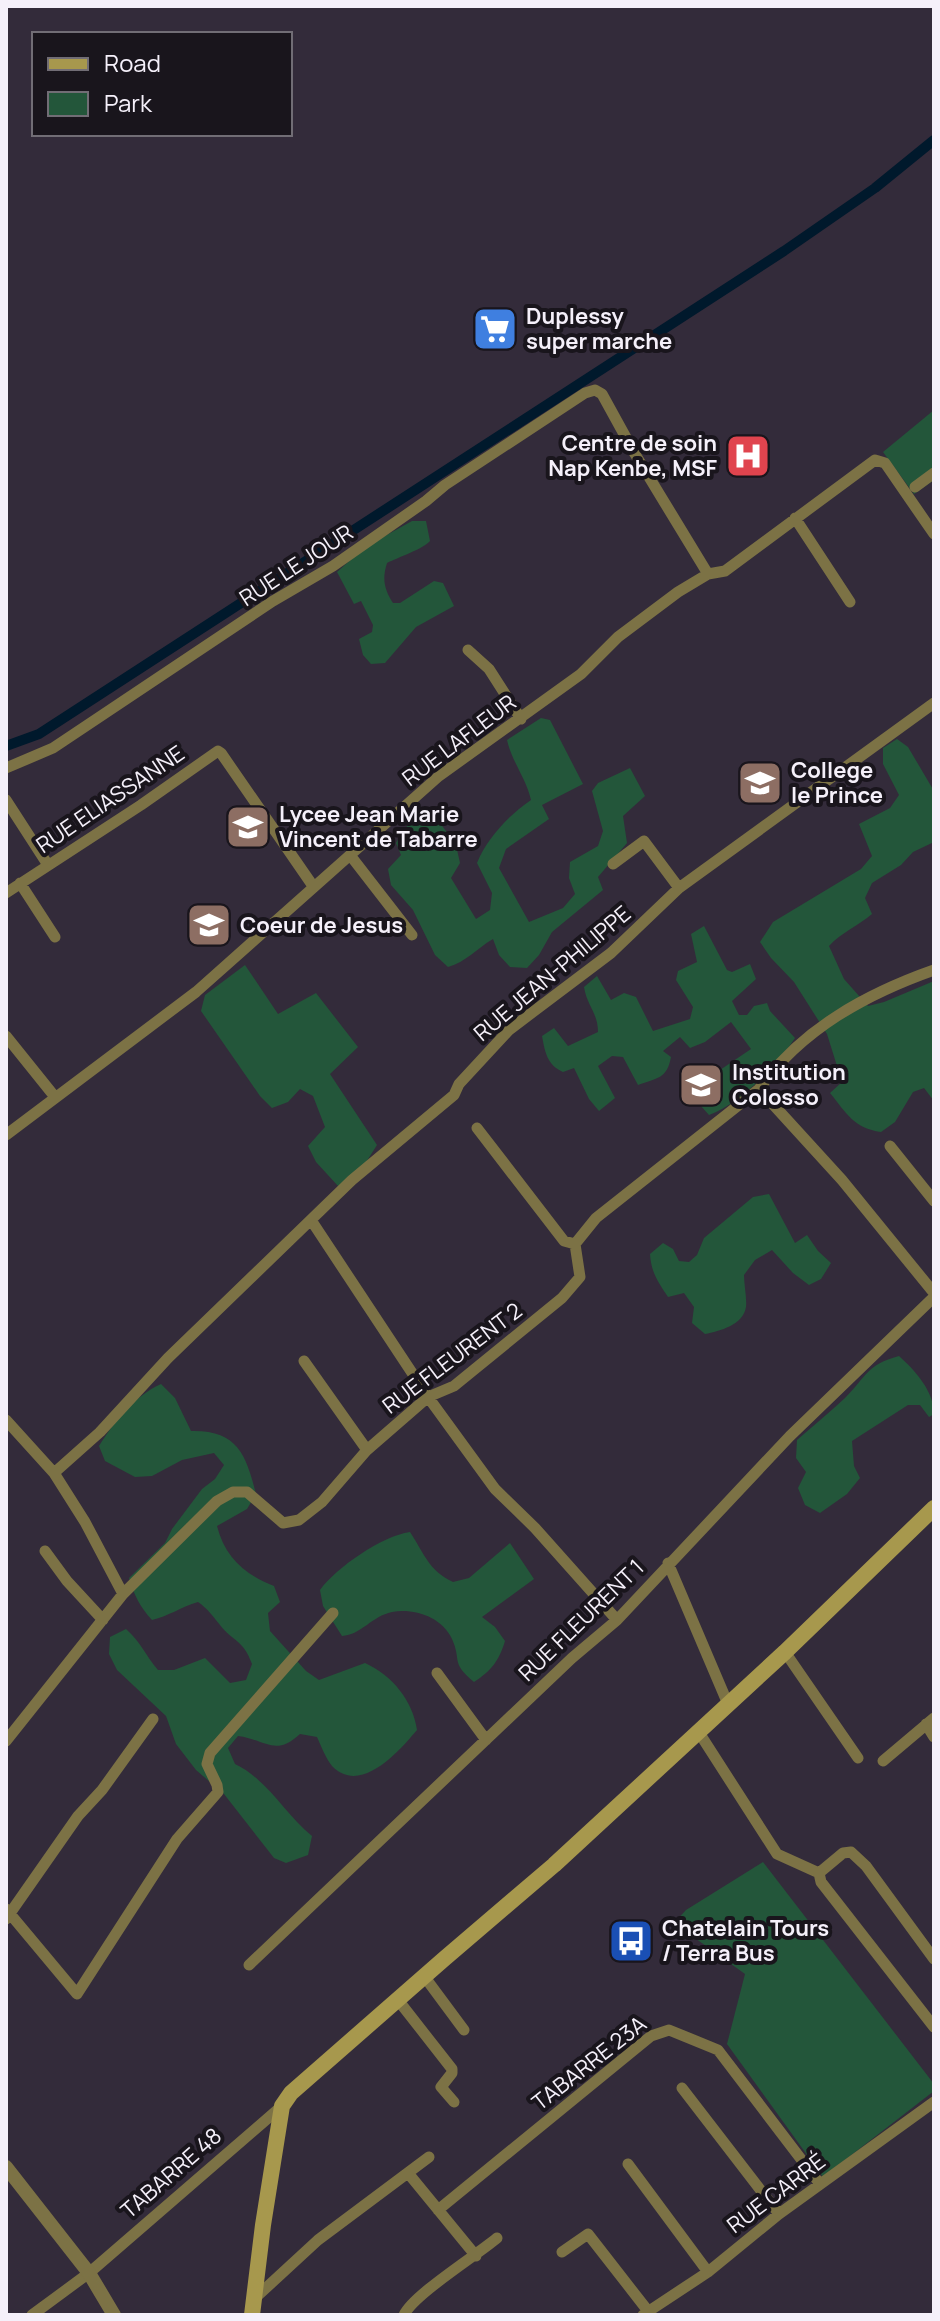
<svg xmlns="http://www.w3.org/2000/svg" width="940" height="2321" font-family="Manrope,sans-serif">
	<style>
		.green { fill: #23563a }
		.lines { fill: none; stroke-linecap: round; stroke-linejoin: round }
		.canal { stroke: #00192c; stroke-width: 10 }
		.minor { stroke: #7c7245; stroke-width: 11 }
		.tertiary { stroke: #7c7245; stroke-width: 14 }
		.secondary { stroke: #a7984d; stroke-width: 16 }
		.labels { text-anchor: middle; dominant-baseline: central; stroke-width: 8; stroke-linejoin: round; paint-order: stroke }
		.poi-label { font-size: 22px; font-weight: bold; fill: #f5f0fa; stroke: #19151c; text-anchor: start }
		.street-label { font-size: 22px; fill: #f5f0fa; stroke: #19151c }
	</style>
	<rect width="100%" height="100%" fill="#332b3a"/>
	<path class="green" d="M934 410V480L914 494 883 452Z
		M412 521H426L430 541C423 549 399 557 387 563 382 579 384 589 393 603H400L434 581 443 583 454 606 416 627 385 663 371 664 363 655 359 639 372 632 373 625 361 601 354 604 337 572 365 547Z
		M541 718 550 720 583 784 542 805 549 819 506 849 499 868 529 922 563 908 575 894 569 878 570 862 598 846 603 831 592 791 598 783 630 768 645 796 623 816 627 843 598 877 603 890 552 932 539 955 527 968 510 967 499 955 493 939C476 949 466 962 448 967L435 955 413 910 391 885 388 869 401 855 396 843C407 824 412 817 435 816L456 845 460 863 451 878 476 919 490 910 492 893 477 863C487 838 509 815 531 800 526 778 512 762 507 740Z
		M897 739 908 747 934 791V842L913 852 901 865 872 883 865 898 872 914C858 926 842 932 829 946L844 979 868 1006 884 1002 934 981V1101L924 1088 913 1092 895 1122 881 1132C854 1128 847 1114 830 1093L842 1082 827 1034 794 982 771 958 760 942 773 922 861 869 872 856 859 824 890 808 899 795 883 764V748Z
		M704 926 727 970 732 972 750 964 756 979 732 1001 739 1015H747L754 1006 767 1003 770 1011 795 1038C778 1065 739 1104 709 1115L692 1096 700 1078 720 1070 751 1049 731 1022 705 1042 690 1048 680 1037 663 1051 671 1057C667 1079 657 1078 638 1085L623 1057 612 1056 598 1066 615 1098 599 1111 589 1099 574 1068 563 1072C547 1065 545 1052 542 1036L554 1028 568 1046 598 1032C598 1013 587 1006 584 987L597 976 611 1000 624 993 636 997 653 1031 690 1019 693 1007 676 980 678 971 697 962 691 934Z
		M245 965 278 1014 316 993 358 1047 330 1074 377 1145 363 1167 338 1186 316 1162 308 1146 325 1127 313 1096 300 1089 288 1102 272 1108 260 1096 201 1011 205 995Z
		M769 1194 795 1243 807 1235 818 1251 831 1263 821 1279 809 1285 793 1273 772 1250 755 1260 744 1275C744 1285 747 1298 746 1307 743 1325 720 1331 705 1334L692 1323 694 1307 684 1293 668 1297C658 1282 651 1272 650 1254L663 1243 673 1249 679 1261 689 1262 697 1255 704 1238 753 1197Z
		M899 1356C916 1371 934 1392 934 1414L929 1417 920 1405H908L852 1441 854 1466 860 1478 847 1494 820 1513 805 1505 798 1488 806 1472 796 1458 797 1440C813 1426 830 1412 845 1398 867 1376 866 1365 899 1356Z
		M161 1384 175 1398 191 1431C237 1430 246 1454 256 1494L247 1509 217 1526C225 1557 244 1574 274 1586L280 1602 268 1613 270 1631 306 1671 319 1680 365 1663C392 1675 413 1701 417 1730 400 1750 361 1796 332 1766 326 1759 321 1746 317 1737L300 1734C275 1757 267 1740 238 1736L228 1748 235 1764C268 1780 284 1813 312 1836L308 1855 286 1863 274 1858 224 1794 196 1770 176 1744 166 1716 117 1670 109 1654 110 1637 126 1629C140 1641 146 1656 158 1670H174L205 1658 230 1683 246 1680 252 1664C243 1639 233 1642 220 1625 212 1615 208 1609 198 1602 181 1607 169 1616 152 1620 140 1607 134 1595 129 1578L165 1543 172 1529 202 1489 215 1479 224 1465 214 1453 182 1460 152 1476 135 1477 105 1461 99 1446C115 1421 133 1397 161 1384Z
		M410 1532C424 1553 429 1571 453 1582L469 1578 510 1543 534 1579 482 1617 495 1627 505 1641C499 1661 491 1671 474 1682 450 1662 462 1661 452 1639 442 1617 414 1608 392 1612 372 1616 361 1635 342 1636L323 1606 320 1590C337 1567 382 1536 410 1532Z
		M763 1862 934 2084V2091L823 2177 727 2044 745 1974 674 1923 686 1910Z"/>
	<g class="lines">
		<path class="canal" d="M6 746 39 734 784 251 875 188 934 140"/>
		<path class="minor" d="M915 487 934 473
			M795 518 850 602
			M468 650 489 669 521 719
			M6 768 53 748 273 601 333 566 426 501 445 485 585 393 595 390 602 394 635 454 708 574
			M6 800 48 865
			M350 855 412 935
			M613 864 644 841 679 888
			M20 883 55 937
			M6 893 141 805 218 751 221 753 313 886
			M6 1036 55 1097
			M759 1089 842 1180 934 1293
			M477 1128 564 1241 575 1244
			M6 1135 196 992 439 776 581 674 618 637 678 592 708 574 725 571 875 460 885 463 934 534
			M890 1146 934 1201
			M311 1220 428 1397 495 1489 535 1528 617 1620
			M304 1361 367 1450
			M6 1420 54 1473 85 1522 123 1594
			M54 1473 100 1432 168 1358 352 1180 454 1095 459 1084 509 1030 611 953 679 888 934 703
			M45 1551 67 1581 103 1620
			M668 1563 728 1704
			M785 1652 858 1758
			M437 1673 486 1740
			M926 1724 934 1737
			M698 1731 777 1854 819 1873
			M6 1741 123 1594 217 1501 233 1492H247L283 1523 299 1520 322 1502 367 1450 428 1397 454 1386 562 1298 580 1277 575 1244 596 1218 759 1089C802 1029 866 994 934 970
			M883 1761 934 1718
			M6 1909 77 1994 177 1839 218 1792 217 1785 207 1764 210 1753 333 1613
			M6 1919 78 1816 102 1790 153 1719
			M934 1959 866 1866 851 1852 843 1853 819 1873 821 1882 934 2027
			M249 1965 572 1658 617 1620 790 1436 934 1297
			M424 1976 464 2030
			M398 2000 452 2069V2073L441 2087 454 2102
			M682 2088 779 2214
			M628 2164 708 2272
			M408 2173 476 2256
			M438 2210 651 2036 669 2030 718 2050 820 2184
			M562 2252 588 2234 648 2311
			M254 2299 318 2240 429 2157
			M32 2315 89 2273 282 2106
			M404 2315C413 2295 477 2255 497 2238
			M643 2315 708 2272 779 2214 934 2102"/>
		<path class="tertiary" d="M6 2167 89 2273 114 2315"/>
		<path class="secondary" d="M252 2315 263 2225 282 2106 291 2093 444 1959 554 1865 785 1652 934 1508"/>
	</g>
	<defs>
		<g id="supermarket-square" transform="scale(2.3)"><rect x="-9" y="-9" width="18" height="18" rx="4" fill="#3f7fe0" stroke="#19151c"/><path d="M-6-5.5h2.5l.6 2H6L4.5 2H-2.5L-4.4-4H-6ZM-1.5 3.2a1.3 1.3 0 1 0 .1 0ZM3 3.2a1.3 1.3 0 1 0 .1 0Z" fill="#fff"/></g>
		<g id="hospital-square" transform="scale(2.3)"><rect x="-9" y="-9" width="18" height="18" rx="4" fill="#e0444e" stroke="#19151c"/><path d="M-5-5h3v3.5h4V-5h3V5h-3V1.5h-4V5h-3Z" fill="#fff"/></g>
		<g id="school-square" transform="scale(2.3)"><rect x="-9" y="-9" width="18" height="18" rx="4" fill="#8d6e63" stroke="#19151c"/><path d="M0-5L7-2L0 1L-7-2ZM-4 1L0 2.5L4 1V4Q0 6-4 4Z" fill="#fff"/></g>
		<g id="university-square" transform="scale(2.3)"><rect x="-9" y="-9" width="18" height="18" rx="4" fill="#8d6e63" stroke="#19151c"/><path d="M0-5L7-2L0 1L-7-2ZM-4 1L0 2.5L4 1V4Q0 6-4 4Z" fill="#fff"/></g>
		<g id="bus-square" transform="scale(2.3)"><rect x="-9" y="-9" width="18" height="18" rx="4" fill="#1a4fb4" stroke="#19151c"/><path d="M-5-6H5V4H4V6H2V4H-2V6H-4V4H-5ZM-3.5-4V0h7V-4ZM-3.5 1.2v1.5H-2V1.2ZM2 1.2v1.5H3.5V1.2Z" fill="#fff"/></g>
	</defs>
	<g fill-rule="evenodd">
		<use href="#supermarket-square" x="495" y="329"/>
		<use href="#hospital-square" x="748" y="456"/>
		<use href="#school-square" x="760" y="783"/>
		<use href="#school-square" x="248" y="827"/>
		<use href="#university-square" x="209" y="925"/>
		<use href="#university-square" x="701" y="1085"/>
		<use href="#bus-square" x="631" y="1941"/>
	</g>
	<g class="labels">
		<g class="poi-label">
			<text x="526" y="316">Duplessy<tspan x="526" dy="25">super marche</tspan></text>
			<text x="717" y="443" text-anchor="end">Centre de soin<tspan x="717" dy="25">Nap Kenbe, MSF</tspan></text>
			<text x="791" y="770">College<tspan x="791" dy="25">le Prince</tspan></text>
			<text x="279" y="814">Lycee Jean Marie<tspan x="279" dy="25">Vincent de Tabarre</tspan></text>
			<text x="240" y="925">Coeur de Jesus</text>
			<text x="732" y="1072">Institution<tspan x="732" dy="25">Colosso</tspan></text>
			<text x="662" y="1928">Chatelain Tours<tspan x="662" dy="25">/ Terra Bus</tspan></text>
		</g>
		<g class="street-label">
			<text transform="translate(296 565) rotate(-33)">RUE LE JOUR</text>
			<text transform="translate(459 740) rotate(-37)">RUE LAFLEUR</text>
			<text transform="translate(110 799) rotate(-34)">RUE ELIASSANNE</text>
			<text transform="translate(552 973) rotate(-40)">RUE JEAN-PHILIPPE</text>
			<text transform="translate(452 1358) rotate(-37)">RUE FLEURENT 2</text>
			<text transform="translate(581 1620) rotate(-44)">RUE FLEURENT 1</text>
			<text transform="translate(589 2063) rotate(-38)">TABARRE 23A</text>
			<text transform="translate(171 2173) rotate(-41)">TABARRE 48</text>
			<text transform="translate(776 2193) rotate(-37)">RUE CARRÉ</text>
		</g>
	</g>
	<rect width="940" height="2321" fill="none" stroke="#f5f0fa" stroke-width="16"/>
	<rect x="32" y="32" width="260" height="104" fill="#19151c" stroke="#716d75" stroke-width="2"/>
	<rect x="48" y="58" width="40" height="12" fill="#a7984d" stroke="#716d75" stroke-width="2"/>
	<text x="104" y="72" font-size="24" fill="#f5f0fa">Road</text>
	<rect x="48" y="92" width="40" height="24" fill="#23563a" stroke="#716d75" stroke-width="2"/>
	<text x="104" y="112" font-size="24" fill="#f5f0fa">Park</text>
</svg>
